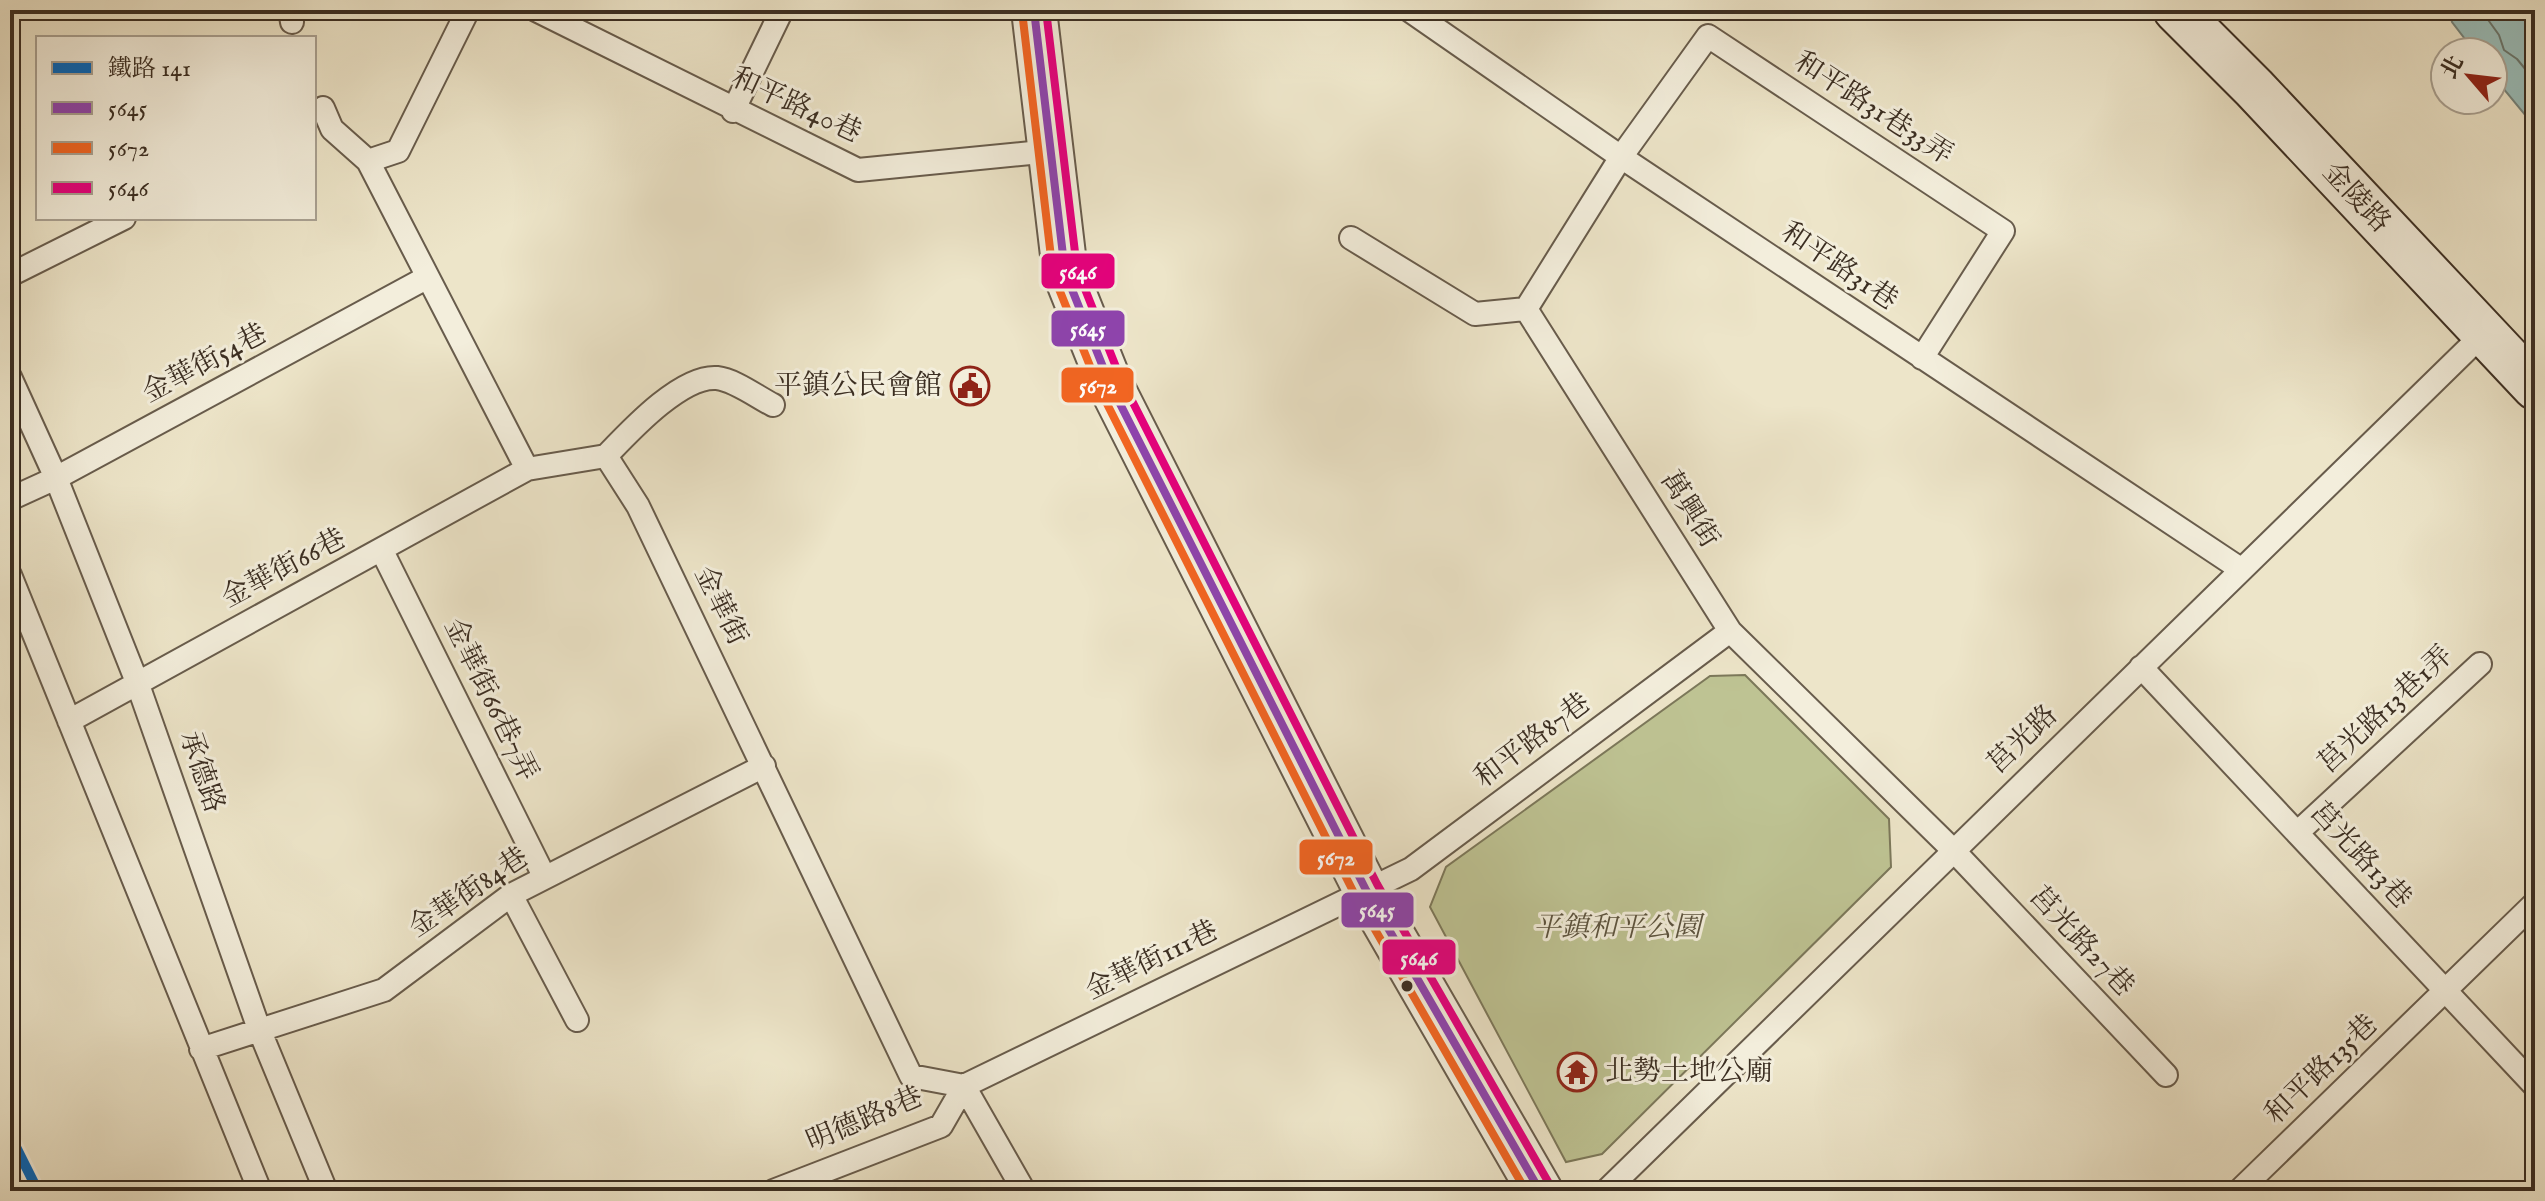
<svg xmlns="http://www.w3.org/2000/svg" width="2545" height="1201" font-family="'IM FELL English','Noto Serif TC',serif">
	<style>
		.green { fill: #bec393; stroke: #7c785a; stroke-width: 2 }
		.water { fill: #9abeba; stroke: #74847d; stroke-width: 2 }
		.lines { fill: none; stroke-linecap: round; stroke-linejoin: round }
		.shore { stroke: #6a766e; stroke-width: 2 }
		.service-casing { stroke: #685c4c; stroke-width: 26 }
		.minor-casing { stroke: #685c4c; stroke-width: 48 }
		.secondary-casing { stroke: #3b2e22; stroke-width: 48 }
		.service { stroke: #f3eedc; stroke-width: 22 }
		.minor { stroke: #f3eedc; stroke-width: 44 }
		.secondary { stroke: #f3eedc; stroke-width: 44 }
		.bus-1-casing { stroke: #f3eedc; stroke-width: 14 }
		.bus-2-casing { stroke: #f3eedc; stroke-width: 14 }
		.bus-3-casing { stroke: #f3eedc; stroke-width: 14 }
		.bus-1 { stroke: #8e44ad; stroke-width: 8 }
		.bus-2 { stroke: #f26522; stroke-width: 8 }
		.bus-3 { stroke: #e5007d; stroke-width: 8 }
		.rail-1-casing { stroke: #f3eedc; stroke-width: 16 }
		.rail-1 { stroke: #0065bd; stroke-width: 10 }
		.bus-dot { fill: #3b2e22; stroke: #f3eedc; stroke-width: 3 }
		.labels { text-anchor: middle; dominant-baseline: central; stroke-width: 6; stroke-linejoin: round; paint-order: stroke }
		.street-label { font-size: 28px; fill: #3b2e22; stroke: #f3eedc }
		.poi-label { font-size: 28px; fill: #3b2e22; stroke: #f3eedc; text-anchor: end }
		.park-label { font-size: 28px; font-style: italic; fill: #5c533e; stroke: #f3eedc }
		.line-badge { stroke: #f3eedc; stroke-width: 3 }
		.badge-label { font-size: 22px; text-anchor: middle; font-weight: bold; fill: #fff }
	</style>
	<rect width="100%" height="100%" fill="#ede5c9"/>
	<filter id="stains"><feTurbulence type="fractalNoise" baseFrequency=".0025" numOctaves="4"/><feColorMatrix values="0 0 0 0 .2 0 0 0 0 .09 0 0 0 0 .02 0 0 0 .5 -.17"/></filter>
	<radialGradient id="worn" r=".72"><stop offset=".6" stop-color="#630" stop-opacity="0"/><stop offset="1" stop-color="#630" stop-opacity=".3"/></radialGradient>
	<path class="green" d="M1745 675 1889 819 1891 867 1602 1154 1566 1162 1430 907 1446 867 1710 676Z"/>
	<path class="water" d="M2449 10H2535V127L2493 76V52H2475L2452 22Z"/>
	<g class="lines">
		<path class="shore" d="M2481 10 2499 35 2504 50 2517 59 2535 81"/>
		<g class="service-casing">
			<path id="service" d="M290 10 292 22
				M536 10 858 170 1051 151
				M1409 10 1621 157 2239 568
				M323 108 332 129 368 161 527 469 606 456 638 506 911 1076 964 1086 1024 1191
				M733 111 782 10
				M368 161 398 151 468 10
				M1351 238 1475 314 1526 309
				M10 275 124 218
				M1922 358 2003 231 1708 36 1621 157 1526 309 1730 631 1953 850 2166 1075
				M10 377 56 478 137 682 259 1029 326 1191
				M606 456C629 432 681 375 717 378 735 380 757 397 773 405
				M10 499 56 478 426 278
				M382 551 544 876
				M10 575 260 1191
				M2141 667 2535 1086
				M69 721 527 469
				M2297 833 2480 664
				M511 895 577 1020
				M201 1049 384 990 511 895 764 766
				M964 1086 1411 869 1730 631
				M773 1191 941 1126 964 1086
				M1606 1191 2483 334
				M2239 1191 2535 903"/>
		</g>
		<g class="minor-casing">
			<path id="minor" d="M1034 10 1065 272 1109 382 1366 890 1540 1191"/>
		</g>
		<g class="secondary-casing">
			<path id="secondary" d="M2176 10 2254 88 2535 387"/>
		</g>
		<use href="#service" class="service"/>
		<use href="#minor" class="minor"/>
		<use href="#secondary" class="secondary"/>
		<g class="bus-1-casing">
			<path id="bus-1" d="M1034 10 1065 272 1109 382 1366 890 1540 1191"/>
		</g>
		<g class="bus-2-casing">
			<path id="bus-2" d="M1022 11 1053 274 1098 386 1355 895 1526 1191"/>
		</g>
		<g class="bus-3-casing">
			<path id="bus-3" d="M1046 10 1077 269 1120 377 1377 884 1550 1185"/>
		</g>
		<use href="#bus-1" class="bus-1"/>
		<use href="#bus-2" class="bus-2"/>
		<use href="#bus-3" class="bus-3"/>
		<g class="rail-1-casing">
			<path id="rail-1" d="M10 1135 38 1191"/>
		</g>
		<use href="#rail-1" class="rail-1"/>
	</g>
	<defs>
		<g id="civic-ring" transform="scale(2)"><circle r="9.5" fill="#f3eedc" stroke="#8f2418" stroke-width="1.5"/><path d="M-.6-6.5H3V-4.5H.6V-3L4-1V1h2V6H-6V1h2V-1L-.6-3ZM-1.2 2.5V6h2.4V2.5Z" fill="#8f2418"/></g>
		<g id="temple-ring" transform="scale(2)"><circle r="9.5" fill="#f3eedc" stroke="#8f2418" stroke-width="1.5"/><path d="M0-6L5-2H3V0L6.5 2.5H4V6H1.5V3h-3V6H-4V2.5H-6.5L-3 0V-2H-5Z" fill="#8f2418"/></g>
	</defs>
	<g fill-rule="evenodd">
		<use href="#civic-ring" x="970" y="386"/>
		<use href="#temple-ring" x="1577" y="1072"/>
	</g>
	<circle class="bus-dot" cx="1407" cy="986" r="7"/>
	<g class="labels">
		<g class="street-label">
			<text transform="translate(796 106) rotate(25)">和平路40巷</text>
			<text transform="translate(1873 109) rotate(33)">和平路31巷33弄</text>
			<text transform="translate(2356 198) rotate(47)">金陵路</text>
			<text transform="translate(1839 267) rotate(34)">和平路31巷</text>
			<text transform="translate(205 364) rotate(-28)">金華街54巷</text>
			<text transform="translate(1689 510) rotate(58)">萬興街</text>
			<text transform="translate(284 569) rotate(-28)">金華街66巷</text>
			<text transform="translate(720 606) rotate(64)">金華街</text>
			<text transform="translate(490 700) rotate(64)">金華街66巷7弄</text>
			<text transform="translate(2386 710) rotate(-43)">莒光路13巷1弄</text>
			<text transform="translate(2023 740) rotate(-44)">莒光路</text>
			<text transform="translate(1533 741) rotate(-37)">和平路87巷</text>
			<text transform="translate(201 772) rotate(71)">承德路</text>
			<text transform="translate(2360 856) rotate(47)">莒光路13巷</text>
			<text transform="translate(469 893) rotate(-34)">金華街84巷</text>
			<text transform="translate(2081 942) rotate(47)">莒光路27巷</text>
			<text transform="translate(1152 961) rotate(-26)">金華街111巷</text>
			<text transform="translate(2322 1070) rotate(-44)">和平路135巷</text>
			<text transform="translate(865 1120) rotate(-23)">明德路8巷</text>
		</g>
		<g class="poi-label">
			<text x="942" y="386">平鎮公民會館</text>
			<text x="1605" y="1072" text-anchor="start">北勢土地公廟</text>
		</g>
		<g class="park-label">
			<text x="1617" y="928">平鎮和平公園</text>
		</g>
	</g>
	<g class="line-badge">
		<rect x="1040" y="252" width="76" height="38" rx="8" fill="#e5007d"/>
		<rect x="1050" y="309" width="76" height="39" rx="8" fill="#8e44ad"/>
		<rect x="1060" y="366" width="75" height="38" rx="8" fill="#f26522"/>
		<rect x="1298" y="838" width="76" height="38" rx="8" fill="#f26522"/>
		<rect x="1340" y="891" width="75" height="38" rx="8" fill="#8e44ad"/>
		<rect x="1381" y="938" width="76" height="38" rx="8" fill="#e5007d"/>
	</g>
	<g class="badge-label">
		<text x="1078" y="279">5646</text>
		<text x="1088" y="336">5645</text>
		<text x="1098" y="393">5672</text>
		<text x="1336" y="865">5672</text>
		<text x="1377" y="917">5645</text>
		<text x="1419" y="965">5646</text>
	</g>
	<rect width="2545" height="1201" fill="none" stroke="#ede5c9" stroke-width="40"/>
	<rect x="12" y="12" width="2521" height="1177" fill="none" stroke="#3b2e22" stroke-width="4"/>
	<rect x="20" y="20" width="2505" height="1161" fill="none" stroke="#3b2e22" stroke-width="2"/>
	<rect x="36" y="36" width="280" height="184" fill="#f3eedc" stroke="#a9a192" stroke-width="2"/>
	<rect x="52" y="62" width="40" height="12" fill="#0065bd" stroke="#a9a192" stroke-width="2"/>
	<text x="108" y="76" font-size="24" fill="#3b2e22">鐵路 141</text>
	<rect x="52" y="102" width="40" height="12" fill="#8e44ad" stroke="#a9a192" stroke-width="2"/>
	<text x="108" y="116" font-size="24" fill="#3b2e22">5645</text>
	<rect x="52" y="142" width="40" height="12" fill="#f26522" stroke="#a9a192" stroke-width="2"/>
	<text x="108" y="156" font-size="24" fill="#3b2e22">5672</text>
	<rect x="52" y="182" width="40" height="12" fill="#e5007d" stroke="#a9a192" stroke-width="2"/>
	<text x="108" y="196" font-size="24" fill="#3b2e22">5646</text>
	<g transform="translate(2469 76) rotate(298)"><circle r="38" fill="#f3eedc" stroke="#a9a192" stroke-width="2"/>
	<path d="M0-6L14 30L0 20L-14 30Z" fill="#8f2418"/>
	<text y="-12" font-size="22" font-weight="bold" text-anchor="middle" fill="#3b2e22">北</text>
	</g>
	<rect width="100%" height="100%" filter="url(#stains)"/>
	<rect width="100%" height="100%" fill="url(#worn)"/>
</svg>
